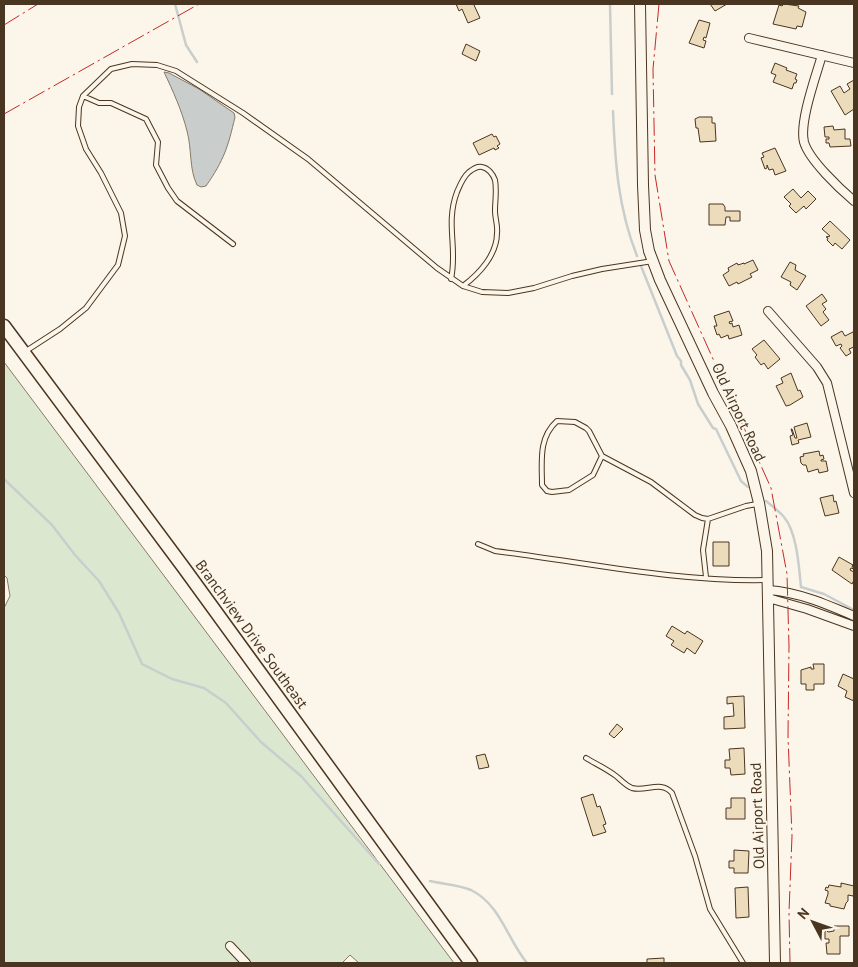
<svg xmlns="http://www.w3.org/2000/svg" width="858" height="967" font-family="'PT Sans',sans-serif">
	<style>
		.green { fill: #dce7d0; stroke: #887966 }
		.water { fill: #c9cecd; stroke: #887966 }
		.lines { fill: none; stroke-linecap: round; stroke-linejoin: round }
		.stream { stroke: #c9cecd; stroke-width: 2.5 }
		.building { fill: #ecdcbc; stroke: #4a3520 }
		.service-casing { stroke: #4a3520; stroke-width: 6 }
		.minor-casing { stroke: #4a3520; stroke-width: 10 }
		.tertiary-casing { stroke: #4a3520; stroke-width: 12 }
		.primary-casing { stroke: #4a3520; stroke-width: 15 }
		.service { stroke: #fbf6e9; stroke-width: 4 }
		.minor { stroke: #fbf6e9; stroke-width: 8 }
		.tertiary { stroke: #fbf6e9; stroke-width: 10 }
		.primary { stroke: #fbf6e9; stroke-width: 12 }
		.power { stroke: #c62828; stroke-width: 1; stroke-dasharray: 18 4 2.5 4; stroke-linecap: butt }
		.labels { text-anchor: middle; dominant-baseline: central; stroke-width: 4; stroke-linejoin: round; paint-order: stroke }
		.street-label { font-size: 15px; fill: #4a3520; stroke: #fbf6e9 }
	</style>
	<rect width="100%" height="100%" fill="#fbf6e9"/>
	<path class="green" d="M4 362 454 963H359L350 955 342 963H4V608L10 596 7 578 4 575Z"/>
	<path class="water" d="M164 72 169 73 199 89 234 113 235 117C228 147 224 160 206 186L201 187 197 185C189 169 192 149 187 131 182 111 173 91 164 72Z"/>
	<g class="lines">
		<path class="stream" d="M175 4 186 45 197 62
			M610 4 612 94
			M613 111C615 162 618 208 637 256
			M641 266 677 356 681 361V365L690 380 698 404 713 428 716 429 741 481 748 487
			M4 479 52 525 75 555 99 581 119 613 142 664 172 679 204 688 226 703 261 742 301 776 379 864
			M766 501C772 506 779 511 784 517 797 532 799 568 801 587L824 594 854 610
			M430 881C443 884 460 885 471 890 501 905 507 939 527 963"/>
	</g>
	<path class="building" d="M456 4H477L474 5 480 18 468 23 462 9 459 11Z
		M710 4H727L715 11Z
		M784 4 799 6 798 8 806 12 802 27 797 26 796 29 773 24 779 5 782 6Z
		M699 20 710 23 706 38 704 37 703 40 706 41 704 48 689 43Z
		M466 44 480 51 476 61 462 54Z
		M775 63 787 68 786 70 797 74 795 79 797 80 796 83H794L792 89 773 82 776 75 771 73Z
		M854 80V109L845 115 831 91 840 86 844 93 850 89 847 84Z
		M699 117H712V123H715L716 141 700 142 698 128H696L695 119Z
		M833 126 834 130 845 129V139H850L851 146 830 147 829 143H826V139H829V137H825L824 127Z
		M492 134 494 137 496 136 500 144 497 146 499 148 495 150 494 148 479 155 473 143Z
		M775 148 786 171 775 175 773 169 769 170 767 165V168L765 169 761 158 764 157 762 153Z
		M793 189 801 198 808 191 816 199 806 209 804 206 796 213 789 206 791 204 784 197Z
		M709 204H723L725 207V211H740V221H730V217H726L725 225H709Z
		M830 221 850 240 842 249 835 243 833 246 827 240 828 238 826 237 830 236 822 229Z
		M753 260 758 270 750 274 752 277 738 284 737 282 729 286 723 275 729 271 728 268 737 263 738 265 744 263V264Z
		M790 262 796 265 795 270 806 276 797 290 790 285 791 282 781 277Z
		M822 294 827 301 822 304 826 309 823 312 829 320 821 326 806 306Z
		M729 311 733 321 729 322 730 324 732 323 733 327 739 325 742 335 729 339 728 335 721 338 719 334 717 335 714 326H717L714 316Z
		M842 331 845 336 853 332 854 334V347L849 349 851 353 846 356 840 348 842 346 841 344 836 346 831 337Z
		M764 340 780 359 768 369 764 363 761 365 755 357 757 355 752 349Z
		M791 373 798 391 800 390 803 397 790 405 786 406 776 386 783 383 781 378Z
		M807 423 811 437 798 440 799 443 792 445 790 436 793 435 791 429H792L795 438H797L794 427Z
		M819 451 820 456 823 455 824 459 821 460V461H826L828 471 819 473 818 469 808 472 806 465H803L801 463 800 457 804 456 803 454Z
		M833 495 834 502 836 501 839 513 825 516 820 498Z
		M713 542H729V566H713Z
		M839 557 853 565 852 566 854 569 851 568 850 570 854 572V580L852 584 832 570Z
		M672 626 685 634 687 631 703 641 695 654 687 648 684 653 671 645 674 641 666 636Z
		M813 664H824V684H814V690H806V684H801V670L811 667V669H814Z
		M843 674 854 679V701L845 697 847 691 838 686Z
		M744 696 745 728 724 729V717L734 716 733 703 727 704V697Z
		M617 724 623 729 614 738 609 734Z
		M744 748 745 774 731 775 730 768H725V760H730L729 749Z
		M485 754 489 767 479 769 476 756Z
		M593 794 597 807 600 806 606 824 603 825 606 832 593 836 581 798Z
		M731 798H745V819H726V808H731Z
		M734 850 749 851 748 873H734V868H729V861H734Z
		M841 883 854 886V893L853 896 848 895V901L846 903 844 909 830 906V904L825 903 828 894V891L825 890 826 887 828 888 829 885 841 887Z
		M748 887 749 917 736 918 735 888Z
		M834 926H849V936H840V954H827L826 943H829V939H825V932L826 930 828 932 834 931Z
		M664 958V963H647V959Z"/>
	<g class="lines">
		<g class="service-casing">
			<path id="service" d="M83 96 99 103H111L146 119 158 142 156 165 168 188 177 201 233 244
				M451 279C458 248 445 224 457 192 460 185 463 177 469 172 473 169 477 166 482 167 488 168 493 174 495 180 497 190 495 201 495 211 495 218 498 226 497 233 497 255 479 274 463 286
				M26 351 60 329 86 308 118 265 125 236 121 213 101 173 86 149 78 126 79 107 83 96 111 69 132 64 157 65 176 71 243 113 308 159 437 268 463 286 482 292 508 293 534 288 572 276 602 269 653 261
				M602 456 593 475 569 490 552 492 547 491 542 485C542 462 538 438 557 421L575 422 586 428 589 431 602 456 651 482 695 515 702 518 708 519 746 506 757 504
				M478 544 495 551C585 562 676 582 767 580
				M706 577 703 550 708 519
				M586 758C596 764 607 769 616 776 621 780 626 786 632 788 646 792 661 780 672 793L695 856 710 909 743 963"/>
		</g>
		<g class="minor-casing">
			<path id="minor" d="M749 38 854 63
				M822 55C816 76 799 122 804 142 809 160 840 189 854 201
				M768 311 817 367 827 383 854 493
				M768 590C798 592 826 604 854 616
				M768 598 807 609 854 626
				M230 946 246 963"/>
		</g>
		<g class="tertiary-casing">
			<path id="tertiary" d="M640 4 643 185 645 230 649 251 660 280 713 393 731 426 751 471 759 503 767 551 775 963"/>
		</g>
		<g class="primary-casing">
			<path id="primary" d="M4 326 184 568 471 963"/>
		</g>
		<use href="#service" class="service"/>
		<use href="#minor" class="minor"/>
		<use href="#tertiary" class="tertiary"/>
		<use href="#primary" class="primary"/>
		<path class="power" d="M659 4 653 69 655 175 669 261 771 488 787 574 789 646 788 737 792 836 789 912 790 963
			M4 25 38 4
			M4 114 199 4"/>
	</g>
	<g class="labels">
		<g class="street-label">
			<text transform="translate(739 412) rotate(65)">Old Airport Road</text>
			<text transform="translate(252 634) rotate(54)">Branchview Drive Southeast</text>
			<text transform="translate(757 816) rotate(-92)">Old Airport Road</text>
		</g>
	</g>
	<rect width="858" height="967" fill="none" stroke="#4a3520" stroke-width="10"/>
	<g transform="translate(813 922) rotate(311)" stroke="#fbf6e9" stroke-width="4" paint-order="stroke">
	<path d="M0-4L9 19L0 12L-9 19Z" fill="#4a3520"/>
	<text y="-8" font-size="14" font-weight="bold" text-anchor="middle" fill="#4a3520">N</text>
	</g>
</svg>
